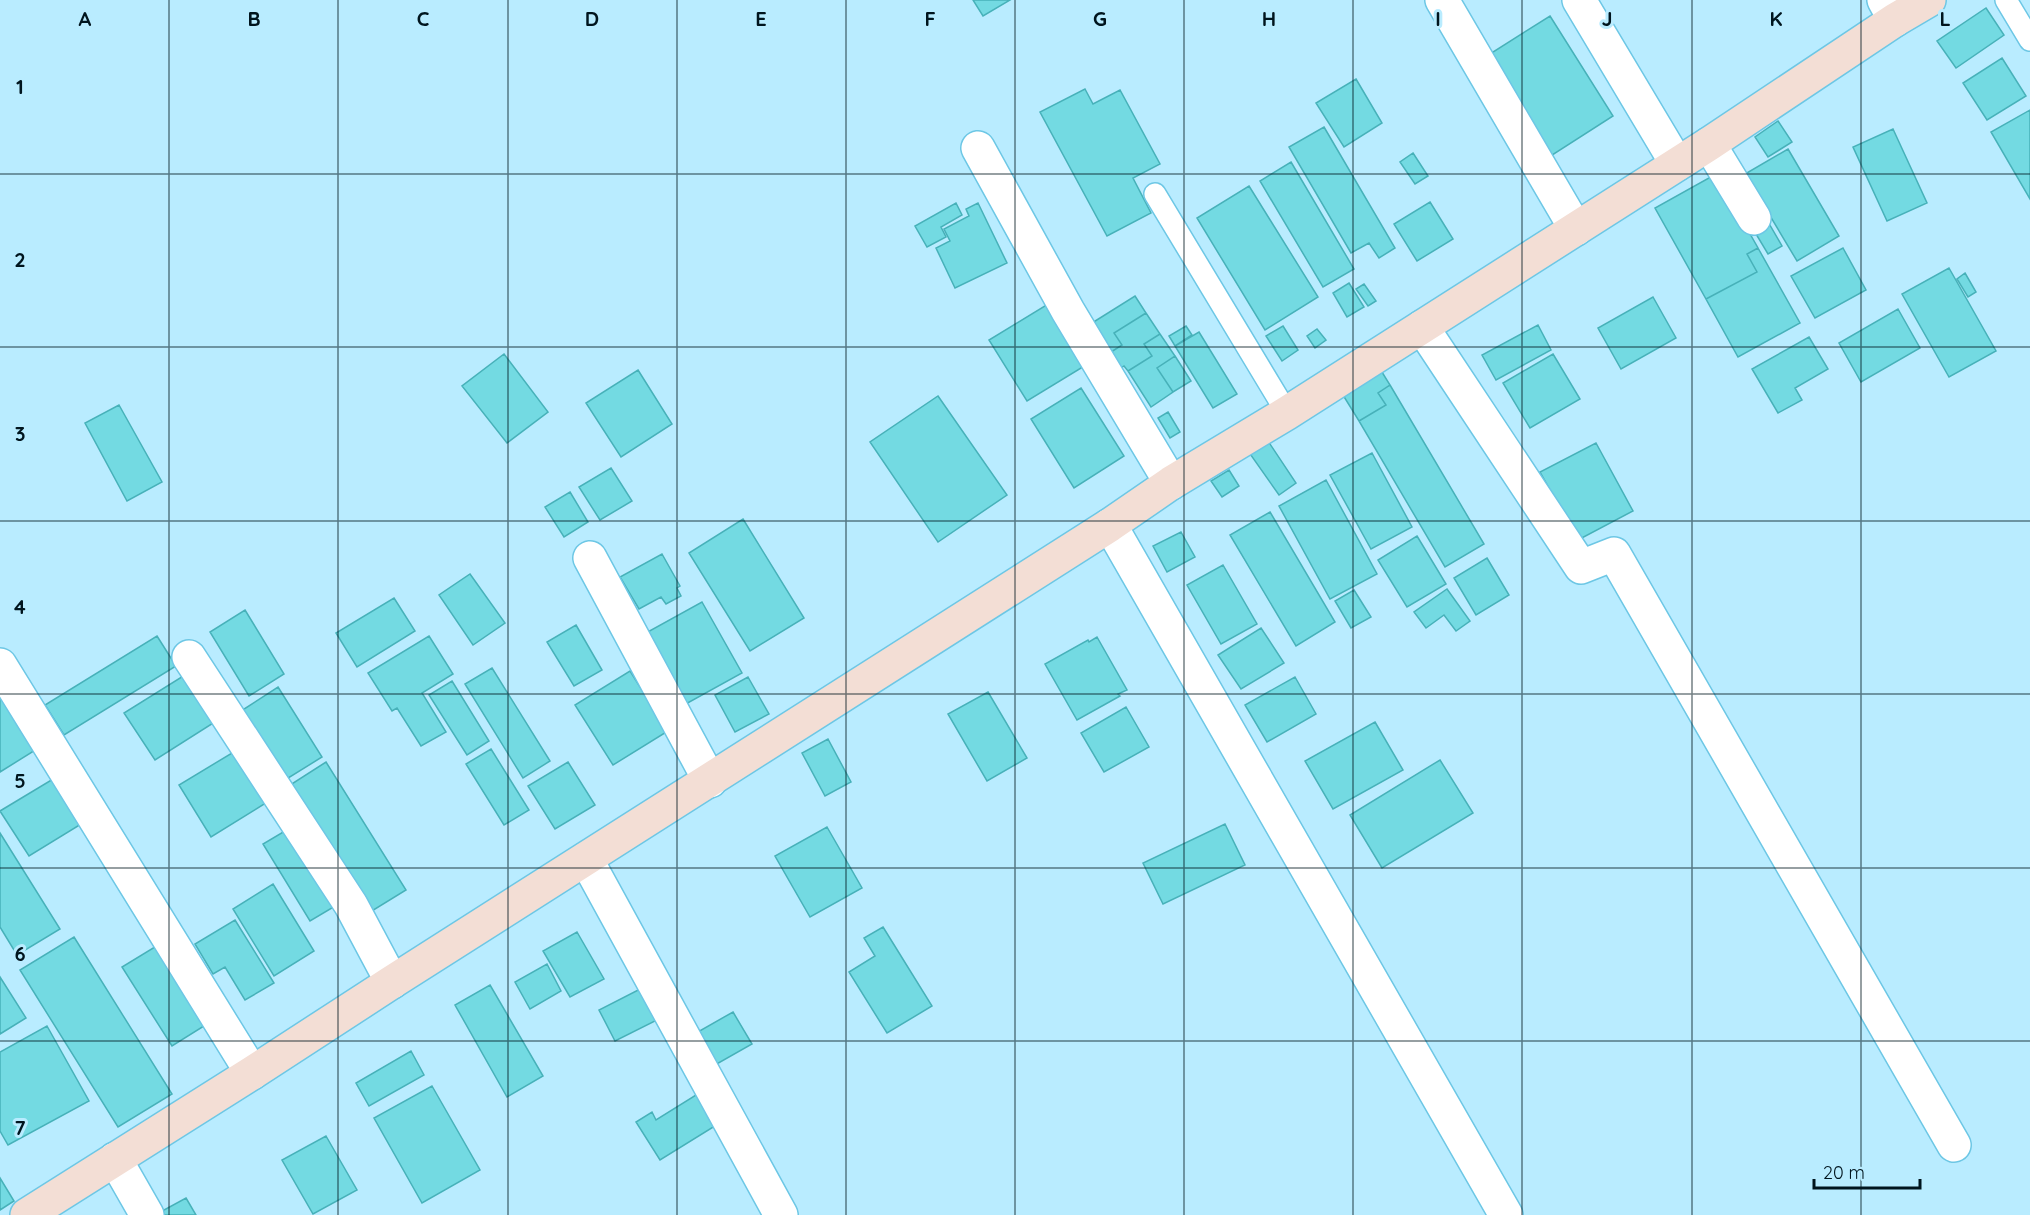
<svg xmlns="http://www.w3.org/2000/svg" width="2030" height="1215" font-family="Quicksand,sans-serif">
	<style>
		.building { fill: #73dae2; stroke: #47b1b9; stroke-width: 1.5 }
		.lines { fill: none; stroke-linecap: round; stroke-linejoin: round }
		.lane-casing { stroke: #6dc7e5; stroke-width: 24 }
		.street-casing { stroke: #6dc7e5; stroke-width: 36 }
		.secondary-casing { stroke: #6dc7e5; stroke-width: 36 }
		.lane { stroke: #fff; stroke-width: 21 }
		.street { stroke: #fff; stroke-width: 33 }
		.secondary { stroke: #f3ded5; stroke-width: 33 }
		.grid { fill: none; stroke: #00151e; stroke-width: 1.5; stroke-opacity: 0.55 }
		.grid-label { font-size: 20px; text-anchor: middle; font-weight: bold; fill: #00151e; stroke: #b9ecff; stroke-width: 6; stroke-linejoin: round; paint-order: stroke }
	</style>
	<rect width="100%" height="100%" fill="#b9ecff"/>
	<path class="building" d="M973 0H1010L983 16Z
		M1986 8 2004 35 1956 68 1937 41Z
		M1550 16 1613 116 1546 159 1482 59Z
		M2002 58 2026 96 1987 120 1963 83Z
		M1356 79 1382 123 1344 147 1316 103Z
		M1085 89 1093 104 1120 90 1160 164 1133 178 1151 213 1107 236 1040 112Z
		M2030 110V199L1991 132Z
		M1778 121 1792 142 1768 157 1755 137Z
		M1324 127 1395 248 1379 258 1369 243 1351 253 1289 147Z
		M1893 129 1927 203 1887 221 1853 147Z
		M1788 149 1839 236 1797 261 1745 174Z
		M1413 153 1428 176 1415 184 1400 162Z
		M1291 162 1354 269 1323 287 1260 181Z
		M1716 174 1758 248 1747 254 1757 272 1706 299 1655 208Z
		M1249 186 1318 297 1265 330 1197 218Z
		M1430 202 1453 239 1417 261 1394 224Z
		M956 203 962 215 941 227 946 237 927 247 915 226Z
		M978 203 1007 263 955 288 936 248 950 241 944 229 969 216 966 209Z
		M1767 220 1782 246 1768 254 1753 229Z
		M1758 248 1800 323 1738 357 1706 299 1757 272 1747 254Z
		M1843 248 1866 290 1815 318 1791 276Z
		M1949 268 1996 351 1949 377 1902 294Z
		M1965 273 1976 292 1968 297 1957 279Z
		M1349 283 1364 307 1347 317 1333 293Z
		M1364 284 1376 301 1368 306 1356 289Z
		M1135 296 1146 313 1114 333 1122 345 1108 354 1084 328Z
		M1653 297 1676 338 1621 369 1598 328Z
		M1053 301 1091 362 1027 401 989 340Z
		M1898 309 1920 348 1861 382 1839 343Z
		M1146 313 1160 334 1144 344 1152 356 1128 371 1124 366 1118 370 1108 354 1122 345 1114 333Z
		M1538 325 1551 350 1496 380 1482 355Z
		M1186 326 1192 335 1175 346 1169 336Z
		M1283 326 1298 350 1282 361 1266 336Z
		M1317 329 1326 340 1315 348 1307 336Z
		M1199 332 1237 394 1213 408 1175 346Z
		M1160 334 1175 356 1157 368 1173 392 1151 407 1128 371 1152 356 1144 344Z
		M1809 337 1828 369 1795 388 1802 400 1778 413 1752 369Z
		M504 354 548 412 507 443 462 386Z
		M1553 354 1580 399 1530 428 1503 383Z
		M1175 356 1191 381 1173 392 1157 368Z
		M1377 364 1390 385 1378 393 1386 405 1359 421 1338 387Z
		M638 370 672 424 621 457 586 403Z
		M1390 385 1484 544 1445 567 1359 421 1386 405 1378 393Z
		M1081 388 1124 456 1074 488 1031 419Z
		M938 396 1007 495 938 542 870 442Z
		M119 405 162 482 127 501 85 423Z
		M1168 412 1180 432 1170 438 1158 418Z
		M1266 438 1296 483 1279 495 1248 451Z
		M1596 443 1633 511 1578 540 1540 472Z
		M1372 453 1412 527 1371 549 1330 475Z
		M611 468 632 501 600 520 579 487Z
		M1229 470 1239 486 1222 497 1211 481Z
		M1326 480 1377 574 1330 599 1279 506Z
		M570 492 588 522 564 537 545 507Z
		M1270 512 1335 622 1296 646 1230 535Z
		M743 519 804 618 750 651 689 553Z
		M1181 532 1195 557 1167 572 1153 546Z
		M1417 536 1446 584 1407 607 1378 560Z
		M662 554 680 586 677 588 681 596 666 604 661 597 639 609 620 577Z
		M1487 558 1509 595 1476 615 1454 578Z
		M1223 565 1257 624 1221 644 1187 585Z
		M470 574 505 623 473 645 439 595Z
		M1447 589 1470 621 1456 631 1444 615 1426 628 1414 612Z
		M1354 590 1371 617 1351 628 1335 601Z
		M394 598 415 631 357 667 336 633Z
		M702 602 742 673 684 705 644 634Z
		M245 610 284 674 249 696 210 632Z
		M576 625 602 670 574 686 547 642Z
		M1261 628 1284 663 1241 689 1218 655Z
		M157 636 176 666 64 735 45 705Z
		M429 636 453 674 422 693 446 732 421 746 397 708 392 711 368 673Z
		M1097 637 1127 690 1118 694 1120 696 1077 720 1045 664 1088 640 1089 642Z
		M492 668 550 761 523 778 465 684Z
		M630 671 668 731 613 765 575 705Z
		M188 673 218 720 155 760 124 713Z
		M748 677 769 714 735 732 715 695Z
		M1295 677 1316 714 1267 742 1245 705Z
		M452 681 489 741 467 755 429 695Z
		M278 687 322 757 285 780 241 711Z
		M12 691 45 744 0 772V698Z
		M988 692 1027 758 987 781 948 714Z
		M1126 707 1149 747 1104 772 1081 733Z
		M1375 722 1403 770 1333 809 1305 761Z
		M828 739 851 782 825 796 802 753Z
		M491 749 529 810 504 825 466 764Z
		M237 750 269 801 211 837 179 785Z
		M1440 760 1473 813 1382 868 1350 815Z
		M326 762 406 890 367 914 287 787Z
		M568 762 595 805 555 829 528 786Z
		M63 773 91 818 29 856 0 811Z
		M1225 824 1245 865 1163 904 1143 863Z
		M295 825 342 902 310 921 263 844Z
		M827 827 862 888 810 917 775 856Z
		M0 833 60 929 17 955 0 927Z
		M273 884 314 951 274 976 233 909Z
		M235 920 274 983 245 1000 225 967 213 974 195 944Z
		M883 927 932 1006 887 1033 849 972 875 956 864 938Z
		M577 932 604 979 570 997 543 951Z
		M74 937 172 1094 118 1127 20 970Z
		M163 942 212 1021 172 1046 122 967Z
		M547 964 561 991 530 1009 515 982Z
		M0 977 26 1018 0 1034Z
		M490 985 543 1076 507 1097 455 1005Z
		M646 986 663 1017 615 1041 599 1010Z
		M733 1012 752 1044 715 1065 696 1033Z
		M47 1026 89 1101 8 1145 0 1131V1052Z
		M411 1051 424 1075 369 1106 356 1083Z
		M432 1086 480 1170 422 1203 374 1118Z
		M704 1090 723 1121 660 1160 636 1122 652 1112 656 1120Z
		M326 1136 357 1190 313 1214 282 1160Z
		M0 1178 14 1201 0 1210Z
		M186 1198 196 1215H155Z"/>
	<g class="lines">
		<g class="lane-casing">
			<path id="lane" d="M2006 0 2030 40
				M1155 194 1287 413"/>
		</g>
		<g class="street-casing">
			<path id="street" d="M1442 0 1576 229
				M1579 0 1677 164
				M1884 0 1895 20
				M1709 144 1754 218
				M978 148 1068 311 1171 483
				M1422 327 1581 567 1614 554 1954 1145
				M1110 525 1506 1215
				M590 558 710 781
				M189 657 351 905 392 982
				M0 665 252 1073
				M586 859 781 1215
				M115 1159 147 1215"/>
		</g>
		<g class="secondary-casing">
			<path id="secondary" d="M27 1215 252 1073 392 982 1110 525 1171 483 1287 413 1709 144 1895 20 1929 0"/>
		</g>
		<use href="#lane" class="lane"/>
		<use href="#street" class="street"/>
		<use href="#secondary" class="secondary"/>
	</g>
	<path class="grid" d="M169 0V1215M338 0V1215M508 0V1215M677 0V1215M846 0V1215M1015 0V1215M1184 0V1215M1353 0V1215M1522 0V1215M1692 0V1215M1861 0V1215M0 174H2030M0 347H2030M0 521H2030M0 694H2030M0 868H2030M0 1041H2030"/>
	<g class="grid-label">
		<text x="85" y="26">A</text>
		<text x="254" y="26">B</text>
		<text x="423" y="26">C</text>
		<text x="592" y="26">D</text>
		<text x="761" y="26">E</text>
		<text x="930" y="26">F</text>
		<text x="1100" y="26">G</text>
		<text x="1269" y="26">H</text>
		<text x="1438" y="26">I</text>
		<text x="1607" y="26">J</text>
		<text x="1776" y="26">K</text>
		<text x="1945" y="26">L</text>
		<text x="20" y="94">1</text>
		<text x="20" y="267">2</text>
		<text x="20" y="441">3</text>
		<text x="20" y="614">4</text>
		<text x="20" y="788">5</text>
		<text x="20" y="961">6</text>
		<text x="20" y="1135">7</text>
	</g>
	<path d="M1814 1179v9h106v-9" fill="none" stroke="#00151e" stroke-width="3"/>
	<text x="1823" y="1179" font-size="18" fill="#00151e" stroke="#b9ecff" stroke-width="4.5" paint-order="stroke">20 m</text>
</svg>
